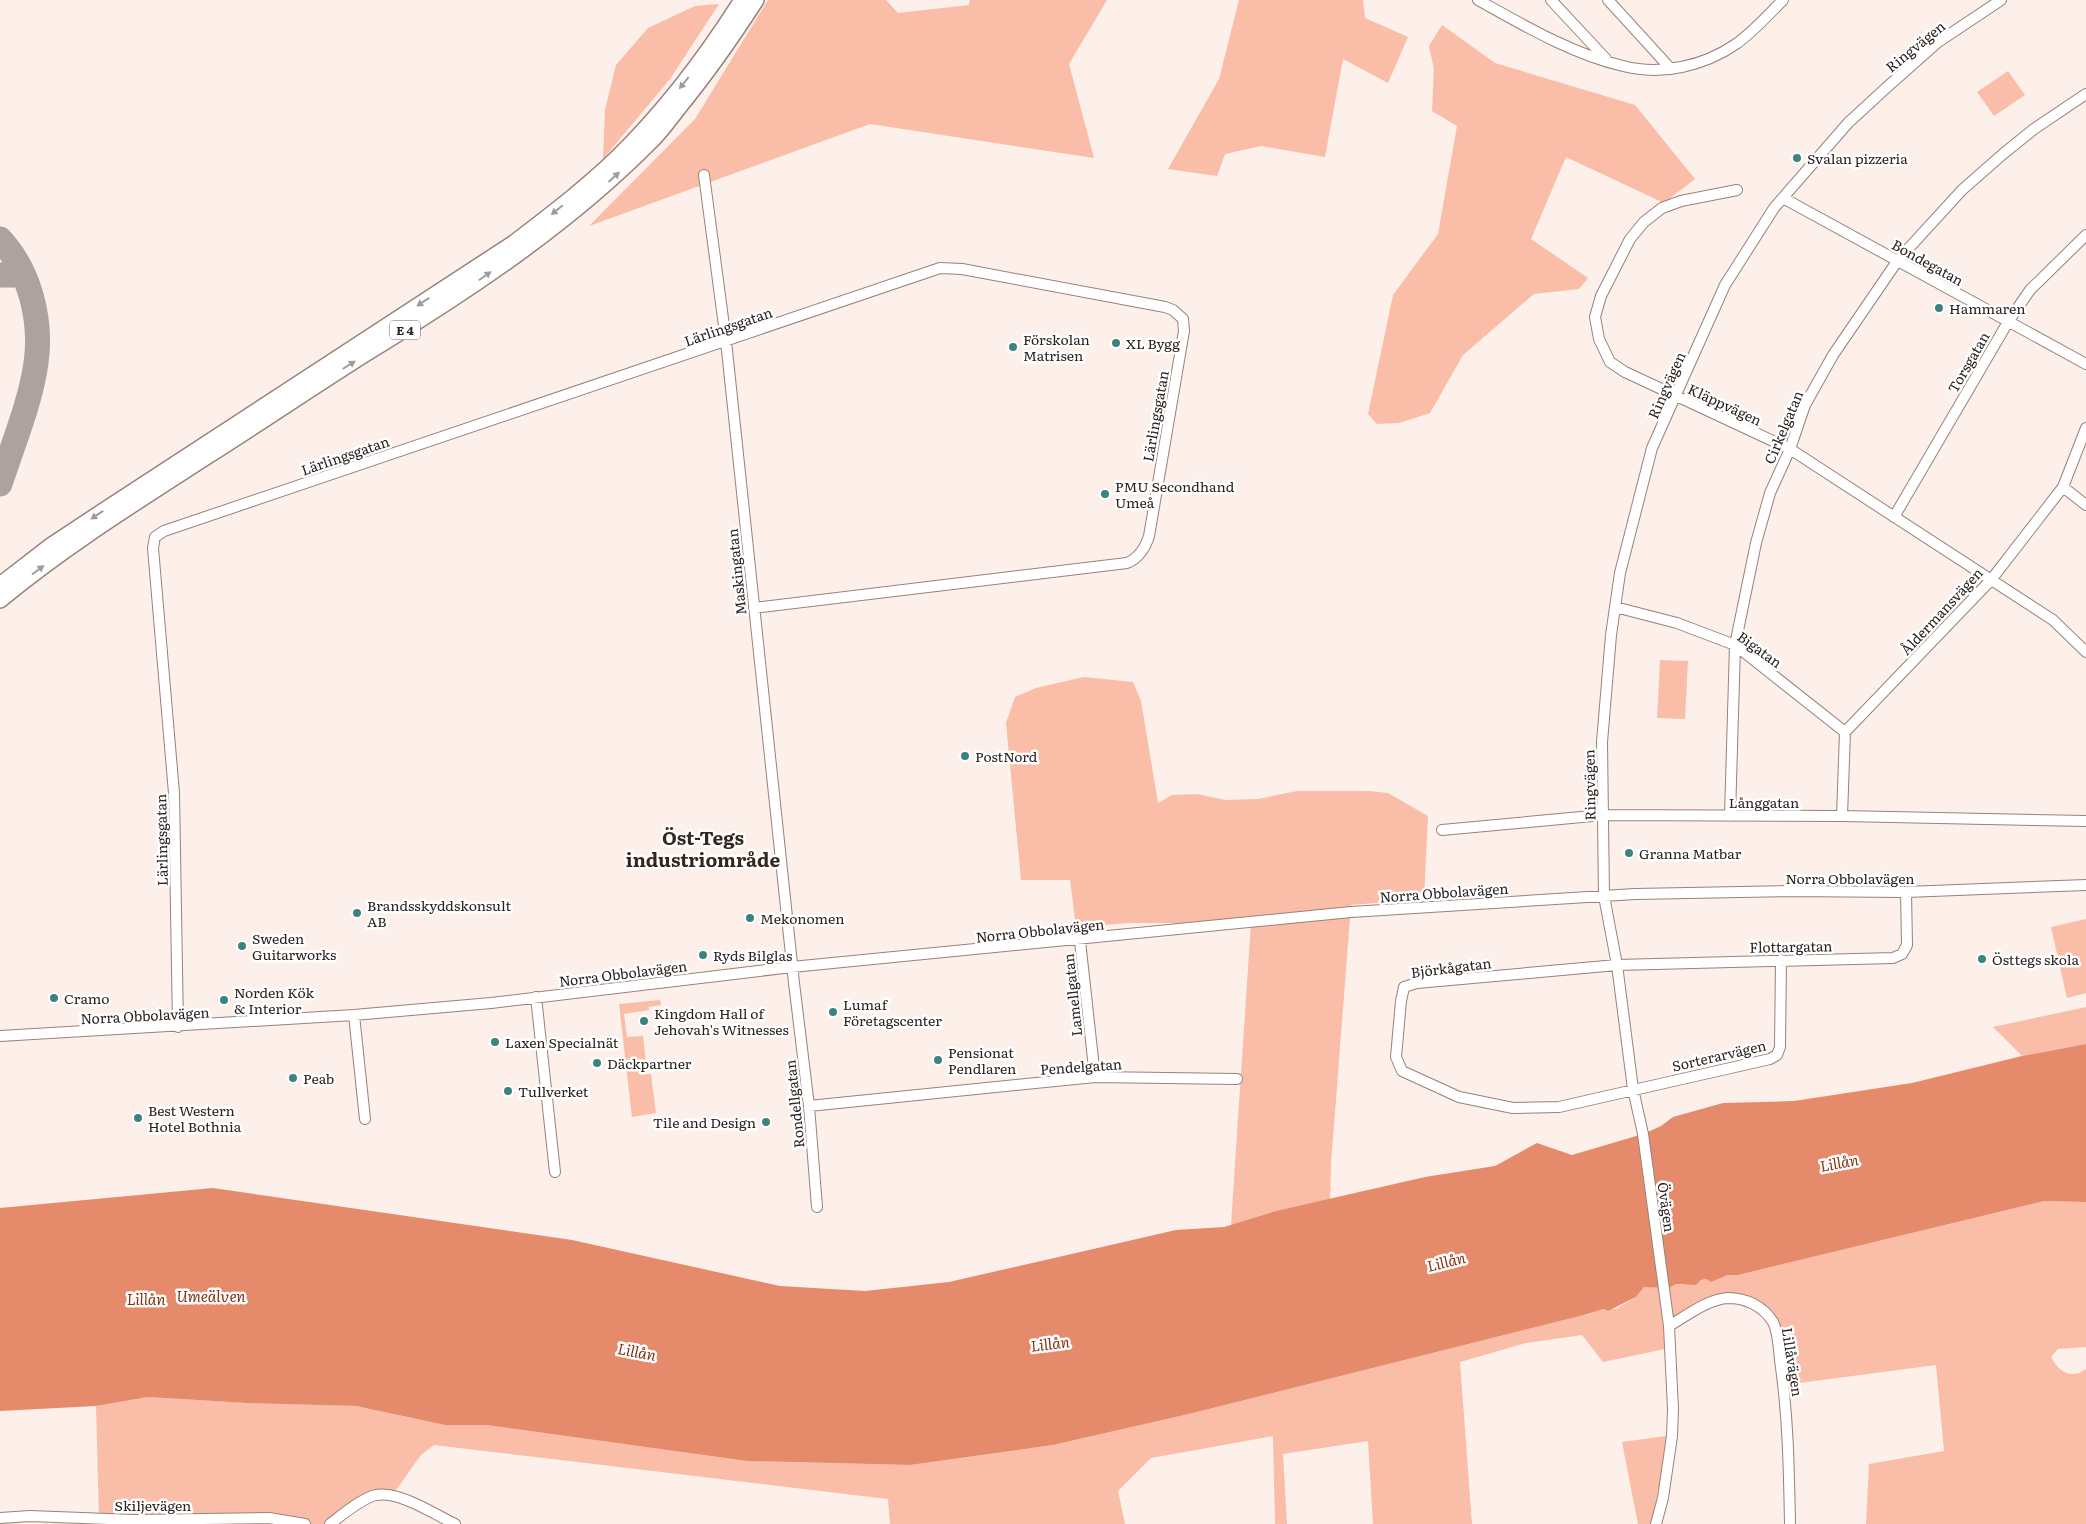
<svg xmlns="http://www.w3.org/2000/svg" width="2086" height="1524" font-family="Literata,serif">
	<style>
		.green { fill: #f9bda8 }
		.water { fill: #e58b6c }
		.lines { fill: none; stroke-linecap: round; stroke-linejoin: round }
		.taxiway { stroke: #aea29e; stroke-width: 25 }
		.minor-casing { stroke: #98827a; stroke-width: 12 }
		.highway-casing { stroke: #98827a; stroke-width: 18 }
		.minor { stroke: #fff; stroke-width: 10 }
		.highway { stroke: #fff; stroke-width: 15 }
		.oneway { fill: #a09c9a }
		.poi-dot { fill: #3b837f; stroke: #fff; stroke-width: 2 }
		.labels { text-anchor: middle; dominant-baseline: central; stroke-width: 5; stroke-linejoin: round; paint-order: stroke }
		.shield { fill: #fff; stroke: #6b6462; stroke-width: 1 }
		.shield-label { font-size: 12px; font-weight: bold; fill: #2b221f }
		.street-label { font-size: 14px; fill: #2b221f; stroke: #fff }
		.poi-label { font-size: 14px; fill: #2b221f; stroke: #fff; text-anchor: start }
		.water-label { font-size: 15px; font-style: italic; fill: #833312; stroke: #fff }
		.district-label { font-size: 19px; font-weight: bold; fill: #37251f; stroke: #fff }
	</style>
	<rect width="100%" height="100%" fill="#fdefe9"/>
	<path class="green" d="M768 0H886L898 13 969 5 970 0H1107L1069 64 1094 158 870 124 589 226 695 119Z
		M1239 0H1363L1365 18 1408 37 1388 83 1343 59 1325 157 1261 146 1225 154 1217 176 1168 169 1219 79Z
		M719 4 670 79 603 159 605 110 616 65 648 28 695 6Z
		M1442 25 1495 63 1635 105 1695 179 1664 203 1566 157 1531 239 1588 278 1579 289 1534 294 1463 355 1430 413 1399 423 1377 424 1368 414 1393 295 1438 234 1457 126 1432 111 1434 69 1429 46Z
		M2008 71 2025 95 1994 116 1977 92Z
		M1660 660 1688 661 1685 719 1657 718Z
		M1084 677 1133 682 1141 701 1158 803 1172 795 1197 794 1225 800 1258 799 1297 791H1369L1388 793 1428 816 1424 899 1351 905 1331 1164 1330 1200 1276 1211 1231 1225 1251 923H1129L1076 927 1070 880H1021L1006 723 1015 697 1036 688Z
		M2086 919V993L2067 998 2051 927Z
		M660 1000 661 1005 649 1007V1010L624 1014 627 1037 643 1036 647 1072V1074H651L656 1113 632 1117 619 1004Z
		M2086 1007V1044L2022 1056 1993 1027Z
		M2044 1201 2086 1202V1347L2058 1349 2051 1357C2059 1372 2071 1380 2086 1369V1524H1866L1869 1464 1944 1451 1936 1365 1784 1385 1779 1352 1766 1314 1726 1298 1669 1326V1288L1676 1284 1684 1285 1706 1279 1711 1282 1728 1275H1738Z
		M1649 1286 1660 1288 1665 1349 1603 1362 1582 1335 1526 1343 1460 1362 1472 1524H1373L1368 1441 1283 1454 1287 1524H1275L1273 1436 1151 1458 1118 1491 1125 1524H890L888 1499 434 1445 421 1455 393 1494 375 1495 330 1524H105L99 1518 96 1406 148 1397 246 1403 356 1406 445 1425H486L747 1461 910 1465 1053 1445 1193 1413 1580 1316 1604 1309H1616L1636 1297 1644 1287Z
		M1666 1436 1664 1460 1652 1524H1638L1622 1442Z"/>
	<path class="water" d="M2086 1044V1202L2044 1201 1738 1275H1728L1711 1282 1706 1279 1701 1280 1696 1285 1676 1284 1669 1288 1644 1287 1636 1297 1608 1311 1604 1309 1580 1316 1193 1413 1053 1445 910 1465 747 1461 486 1425H445L356 1406 246 1403 148 1397 96 1406 0 1411V1208L213 1188 572 1240 780 1286 865 1291 949 1282 1176 1230 1224 1227 1276 1211 1425 1177 1495 1166 1537 1143 1572 1155 1643 1134 1661 1126 1673 1117 1723 1103 1794 1101 1912 1083 2022 1056Z"/>
	<g class="lines">
		<path class="taxiway" d="M0 239C30 271 42 320 36 363 31 401 12 447 0 484
			M0 275H23"/>
		<g class="minor-casing">
			<path id="minor" d="M1478 0C1523 25 1572 54 1623 66 1661 76 1704 66 1736 44 1753 32 1768 15 1783 0
				M1551 0 1606 59
				M1608 0 1671 69
				M704 175 726 341 794 983 809 1106 817 1207
				M1737 190 1681 201 1662 208 1644 222 1630 239 1601 296 1595 317 1599 339 1610 362 1625 372 1790 449 2053 620 2086 652
				M1783 198 2086 364
				M2063 487 2086 505
				M1894 517 2008 322 2030 290 2086 235
				M1615 607 1677 623 1735 645 1845 732
				M1730 816 1735 645 1756 543 1770 493 1790 449 1805 405 1833 355 1898 260 1962 190 2003 154 2034 129 2086 94
				M1842 816 1845 732 1991 580 2063 487 2086 428
				M1442 830 1603 815 1842 816 2086 821
				M1080 941 1095 1077
				M1781 960 1780 1047 1777 1055 1770 1059 1559 1107 1513 1108 1459 1097 1402 1071 1396 1057 1401 1001 1404 987 1417 983 1617 965 1893 958 1902 954 1907 945 1906 892
				M536 997 555 1172
				M354 1015 365 1119
				M178 1027 174 793 153 548 155 537 164 531 940 268 962 269 1165 307 1173 310 1183 319 1184 331 1149 536C1145 549 1139 558 1127 563L754 608
				M0 1036 354 1015 491 1003 792 967 1351 912 1635 894 1787 891 1906 892 2086 885
				M809 1106 1095 1077 1237 1079
				M1669 1326C1686 1316 1708 1299 1728 1298 1746 1298 1763 1306 1773 1322 1778 1332 1779 1349 1780 1360 1788 1414 1789 1469 1790 1524
				M0 1518 30 1516 134 1520 269 1518 305 1524
				M330 1524C342 1515 362 1498 376 1495 400 1491 434 1514 455 1524
				M1656 1524 1663 1498 1672 1436 1673 1409 1669 1326 1643 1134 1633 1089 1617 965 1604 896 1602 742 1611 635 1620 573 1652 448 1725 285 1774 208 1848 123 1886 88 1938 42 2001 0"/>
		</g>
		<g class="highway-casing">
			<path id="highway" d="M0 585 52 545 108 508 514 243C549 216 585 189 617 158 665 111 706 57 742 0
				M0 600C65 546 138 501 209 455 261 422 313 387 365 354 466 292 567 226 651 141 661 131 670 119 679 107 707 73 732 37 756 0"/>
		</g>
		<use href="#minor" class="minor"/>
		<use href="#highway" class="highway"/>
	</g>
	<defs><path id="oneway-solid" d="M-6-.8H1V-3.2L6.5 0L1 3.2V.8H-6Z" transform="scale(1.25)"/></defs>
	<g class="oneway">
		<use href="#oneway-solid" transform="translate(684 83) rotate(129)"/>
		<use href="#oneway-solid" transform="translate(614 177) rotate(-42)"/>
		<use href="#oneway-solid" transform="translate(557 210) rotate(141)"/>
		<use href="#oneway-solid" transform="translate(485 276) rotate(-35)"/>
		<use href="#oneway-solid" transform="translate(423 302) rotate(147)"/>
		<use href="#oneway-solid" transform="translate(349 365) rotate(-32)"/>
		<use href="#oneway-solid" transform="translate(97 515) rotate(146)"/>
		<use href="#oneway-solid" transform="translate(38 570) rotate(-37)"/>
	</g>
	<g class="poi-dot">
		<circle cx="1797" cy="158" r="5"/>
		<circle cx="1939" cy="308" r="5"/>
		<circle cx="1116" cy="343" r="5"/>
		<circle cx="1013" cy="347" r="5"/>
		<circle cx="1105" cy="494" r="5"/>
		<circle cx="965" cy="756" r="5"/>
		<circle cx="1629" cy="853" r="5"/>
		<circle cx="357" cy="913" r="5"/>
		<circle cx="750" cy="918" r="5"/>
		<circle cx="242" cy="946" r="5"/>
		<circle cx="703" cy="955" r="5"/>
		<circle cx="1982" cy="959" r="5"/>
		<circle cx="54" cy="998" r="5"/>
		<circle cx="224" cy="1000" r="5"/>
		<circle cx="833" cy="1012" r="5"/>
		<circle cx="644" cy="1021" r="5"/>
		<circle cx="495" cy="1042" r="5"/>
		<circle cx="938" cy="1060" r="5"/>
		<circle cx="597" cy="1063" r="5"/>
		<circle cx="293" cy="1078" r="5"/>
		<circle cx="508" cy="1091" r="5"/>
		<circle cx="138" cy="1118" r="5"/>
		<circle cx="766" cy="1122" r="5"/>
	</g>
	<g class="labels">
		<rect class="shield" x="390" y="320.5" width="30" height="19" rx="4"/>
		<g class="shield-label">
			<text x="405" y="330">E 4</text>
		</g>
		<g class="street-label">
			<text transform="translate(1915 46) rotate(-39)">Ringvägen</text>
			<text transform="translate(1928 262) rotate(29)">Bondegatan</text>
			<text transform="translate(728 326) rotate(-19)">Lärlingsgatan</text>
			<text transform="translate(1968 362) rotate(-60)">Torsgatan</text>
			<text transform="translate(1666 385) rotate(-66)">Ringvägen</text>
			<text transform="translate(1725 404) rotate(25)">Kläppvägen</text>
			<text transform="translate(1155 416) rotate(-80)">Lärlingsgatan</text>
			<text transform="translate(1783 427) rotate(-67)">Cirkelgatan</text>
			<text transform="translate(345 455) rotate(-19)">Lärlingsgatan</text>
			<text transform="translate(736 572) rotate(-96)">Maskingatan</text>
			<text transform="translate(1941 611) rotate(-47)">Åldermansvägen</text>
			<text transform="translate(1760 649) rotate(36)">Bigatan</text>
			<text transform="translate(1589 785) rotate(-91)">Ringvägen</text>
			<text x="1764" y="802">Långgatan</text>
			<text transform="translate(161 840) rotate(-91)">Lärlingsgatan</text>
			<text x="1850" y="878">Norra Obbolavägen</text>
			<text transform="translate(1444 892) rotate(-4)">Norra Obbolavägen</text>
			<text transform="translate(1040 930) rotate(-6)">Norra Obbolavägen</text>
			<text transform="translate(1791 946) rotate(-1)">Flottargatan</text>
			<text transform="translate(1451 967) rotate(-7)">Björkågatan</text>
			<text transform="translate(623 973) rotate(-7)">Norra Obbolavägen</text>
			<text transform="translate(1072 995) rotate(-96)">Lamellgatan</text>
			<text transform="translate(145 1015) rotate(-3)">Norra Obbolavägen</text>
			<text transform="translate(1719 1055) rotate(-13)">Sorterarvägen</text>
			<text transform="translate(1081 1066) rotate(-4)">Pendelgatan</text>
			<text transform="translate(794 1104) rotate(-96)">Rondellgatan</text>
			<text transform="translate(1667 1207) rotate(82)">Övägen</text>
			<text transform="translate(1793 1362) rotate(81)">Lillåvägen</text>
			<text x="153" y="1505">Skiljevägen</text>
		</g>
		<g class="poi-label">
			<text x="1807" y="158">Svalan pizzeria</text>
			<text x="1949" y="308">Hammaren</text>
			<text x="1023" y="339">Förskolan<tspan x="1023" dy="16">Matrisen</tspan></text>
			<text x="1126" y="343">XL Bygg</text>
			<text x="1115" y="486">PMU Secondhand<tspan x="1115" dy="16">Umeå</tspan></text>
			<text x="975" y="756">PostNord</text>
			<text x="1639" y="853">Granna Matbar</text>
			<text x="367" y="905">Brandsskyddskonsult<tspan x="367" dy="16">AB</tspan></text>
			<text x="760" y="918">Mekonomen</text>
			<text x="252" y="938">Sweden<tspan x="252" dy="16">Guitarworks</tspan></text>
			<text x="713" y="955">Ryds Bilglas</text>
			<text x="1992" y="959">Östtegs skola</text>
			<text x="234" y="992">Norden Kök<tspan x="234" dy="16">&amp; Interior</tspan></text>
			<text x="64" y="998">Cramo</text>
			<text x="843" y="1004">Lumaf<tspan x="843" dy="16">Företagscenter</tspan></text>
			<text x="654" y="1013">Kingdom Hall of<tspan x="654" dy="16">Jehovah's Witnesses</tspan></text>
			<text x="505" y="1042">Laxen Specialnät</text>
			<text x="948" y="1052">Pensionat<tspan x="948" dy="16">Pendlaren</tspan></text>
			<text x="607" y="1063">Däckpartner</text>
			<text x="303" y="1078">Peab</text>
			<text x="518" y="1091">Tullverket</text>
			<text x="148" y="1110">Best Western<tspan x="148" dy="16">Hotel Bothnia</tspan></text>
			<text x="756" y="1122" text-anchor="end">Tile and Design</text>
		</g>
		<g class="water-label">
			<text transform="translate(1839 1162) rotate(-11)">Lillån</text>
			<text transform="translate(1446 1261) rotate(-14)">Lillån</text>
			<text x="211" y="1295">Umeälven</text>
			<text x="146" y="1298">Lillån</text>
			<text transform="translate(1050 1343) rotate(-7)">Lillån</text>
			<text transform="translate(637 1351) rotate(11)">Lillån</text>
		</g>
		<g class="district-label">
			<text x="703" y="837">Öst-Tegs<tspan x="703" dy="22">industriområde</tspan></text>
		</g>
	</g>
</svg>
